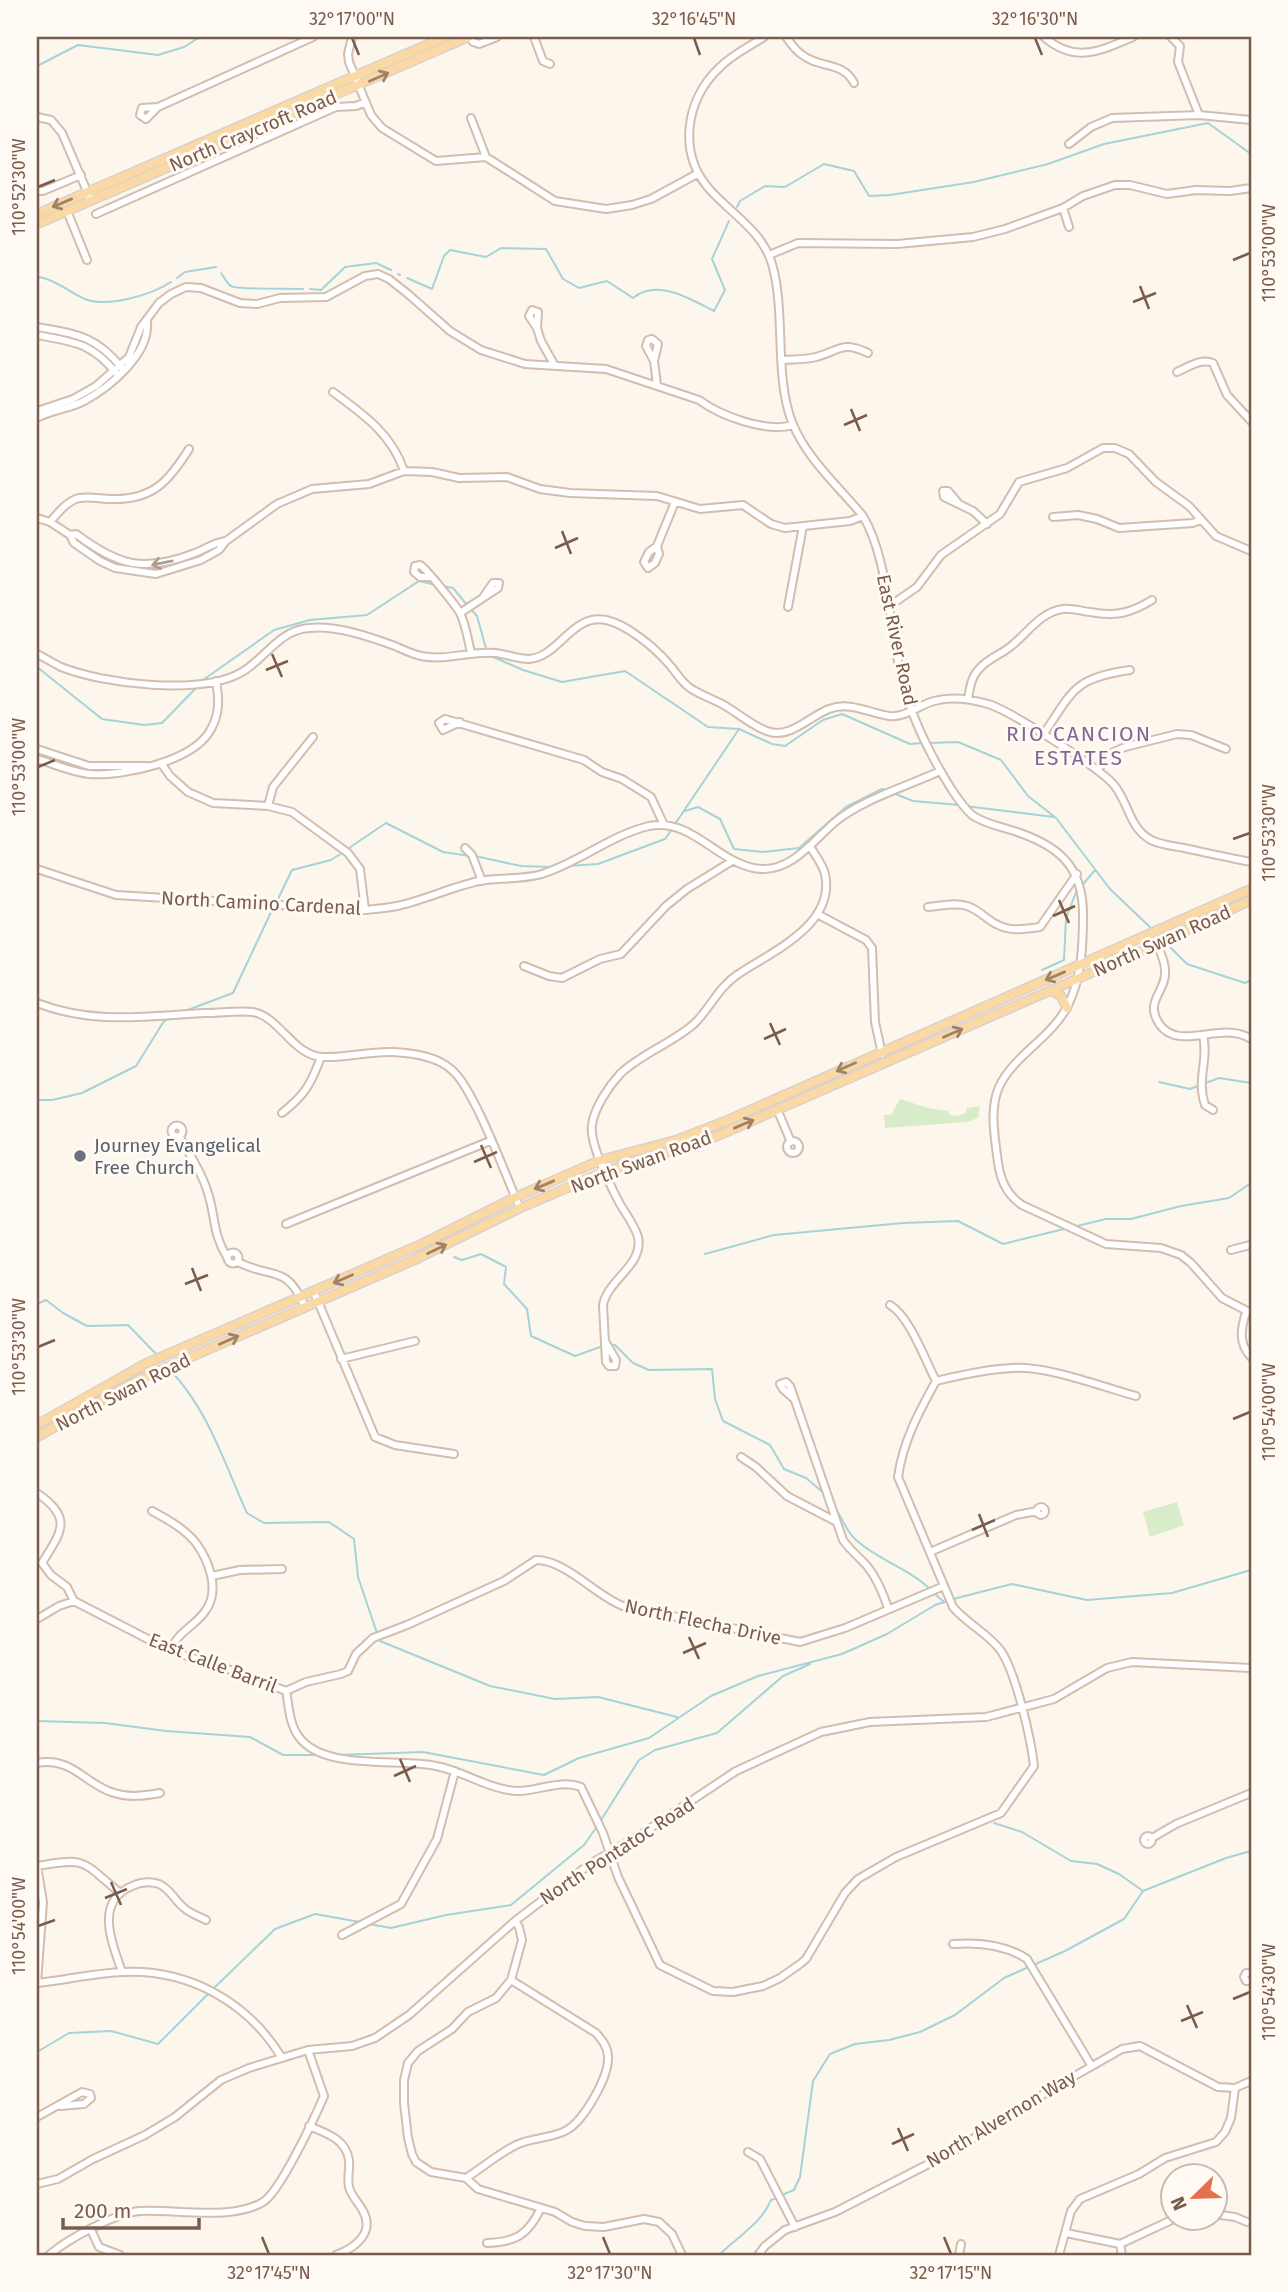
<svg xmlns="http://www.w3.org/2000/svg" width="1288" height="2292" font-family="'Fira Sans',sans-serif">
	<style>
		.green { fill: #d8ecc9 }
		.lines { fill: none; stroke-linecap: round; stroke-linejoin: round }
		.stream { stroke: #a5d3da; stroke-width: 2 }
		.minor-casing { stroke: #d1beb0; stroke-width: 10 }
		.major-casing { stroke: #dad1cd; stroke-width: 11 }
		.minor { stroke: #fff; stroke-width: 6 }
		.major { stroke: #fbd9a5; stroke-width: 8 }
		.oneway { stroke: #a18267 }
		.oneway2 { stroke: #af9d94 }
		.ticks { fill: none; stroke: #7a5c4d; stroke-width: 2.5 }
		.worship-dot { fill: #6b7280; stroke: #fffaf3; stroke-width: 2.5 }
		.labels { text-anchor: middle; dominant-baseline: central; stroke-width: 6; stroke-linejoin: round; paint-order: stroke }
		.street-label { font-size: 19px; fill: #7a5c4d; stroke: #fffaf3 }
		.worship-label { font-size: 19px; fill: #5b616d; stroke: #fffaf3; text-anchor: start }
		.neighbourhood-label { font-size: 21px; letter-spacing: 2px; fill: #846695; stroke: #fffaf3 }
		.neatline { fill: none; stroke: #7a5c4d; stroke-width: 2.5 }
		.ticks-label { font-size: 18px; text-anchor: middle; fill: #7a5c4d }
	</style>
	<rect width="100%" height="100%" fill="#fdf6ec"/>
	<path class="green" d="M900 1099 928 1108 949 1111V1115L956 1116 966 1113V1108L980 1106 978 1118 967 1122 885 1128 884 1115H891Z
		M1177 1502 1184 1525 1150 1537 1143 1512Z"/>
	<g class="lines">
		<path class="stream" d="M37 66 78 45 158 55 184 47 200 37
			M737 207 740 201 765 186 785 187 824 164 854 171 869 196 890 195 974 182 1048 164 1104 144 1208 123 1251 154
			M221 273C224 277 227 284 231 286 236 290 291 288 303 289
			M398 274 400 275
			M177 278 185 272 216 267
			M407 278 432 289 444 256 450 250 486 257 501 248 546 249 563 279 579 288 607 281 633 298C657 278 690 299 714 311L725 290 712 259 729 221
			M37 279 40 277C58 281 69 292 85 299 107 308 151 295 171 282
			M310 289 321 290 345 267 376 263 391 270
			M442 586 453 588 467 605
			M471 609 477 616 487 652
			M491 656 523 670 562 682 625 671 708 727 739 729
			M37 667 102 719 144 725 162 723 197 687
			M203 680 274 630 310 620 367 615 419 581 436 585
			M928 743 958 742 1001 760 1028 796 1056 818 1110 889 1152 929
			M893 793 913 801 960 805
			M965 806 1054 817
			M685 811 698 807 720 819 734 849 763 852 799 848 846 807 882 789 885 790
			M675 824 739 729 772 744 785 746 823 720 842 714 910 744 923 743
			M349 848 386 823 443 852 470 856
			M475 856 521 866 552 867
			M568 866 598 864 665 839 672 829
			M1084 883 1095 870
			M277 901 292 870 331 860 342 853
			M1168 945 1187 964 1245 983 1251 980
			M1042 970 1064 960 1066 918 1077 890
			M185 1011 233 993 273 908
			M1159 1082 1190 1089 1198 1086
			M1203 1084 1219 1078 1251 1083
			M37 1100H52L82 1093 136 1066 164 1021 171 1018
			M1073 1227 1106 1219H1131L1181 1206 1229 1198 1251 1183
			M705 1254 774 1235 903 1223 958 1221 1003 1244 1068 1228
			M454 1257 462 1260 481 1254 506 1267 504 1284 527 1309 531 1336 575 1356 603 1346
			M37 1304 46 1300 63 1313 87 1326 128 1325 157 1355
			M612 1345H615L633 1363 649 1370 712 1369 715 1399 723 1421 770 1445 784 1469 806 1478 825 1494
			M170 1370C208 1409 225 1465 247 1513L264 1523 329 1522 354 1539 358 1577 377 1633
			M835 1507C841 1517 847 1532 856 1540 878 1560 910 1569 931 1590
			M935 1594 944 1602
			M953 1599 1012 1584 1087 1600 1172 1593 1251 1570
			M379 1638 380 1641 490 1686 555 1699 598 1697 677 1717
			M37 1721 105 1723 166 1731 250 1737 283 1755H321
			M337 1755 423 1752 544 1775 579 1758 649 1738 711 1696 758 1676 842 1654 887 1634 935 1605 948 1601
			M601 1820 639 1760 655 1750 717 1733 783 1676 810 1664
			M994 1823 1022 1832 1071 1861 1097 1864 1119 1874 1143 1891
			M369 1924 391 1928 446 1915 511 1905 584 1845 598 1825
			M212 1990 275 1929 315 1914 360 1922
			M37 2052 69 2033 111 2031 158 2044 208 1994
			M782 2195 794 2190 800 2177 813 2081 830 2054 855 2044 889 2040 920 2032 955 2015 1004 1978 1065 1951 1124 1919 1143 1891 1226 1858 1251 1851
			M719 2255C737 2237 761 2224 771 2200L777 2198"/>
		<g class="minor-casing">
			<path id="minor" d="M352 37 348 54 349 62 371 115 382 128 436 161 486 157 555 201 606 209 632 205 651 199 697 174
				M470 37 473 42 479 44 497 37
				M534 37 543 61 550 64
				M764 37C750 46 732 55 720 67 685 100 677 154 711 191 732 214 763 232 772 264 786 312 774 376 792 422 806 458 839 487 863 516 888 558 889 626 901 675 910 715 930 755 952 790 958 799 964 808 972 815 983 823 998 826 1011 830 1056 844 1083 864 1083 914 1083 944 1082 979 1067 1007 1051 1038 1013 1056 999 1087 990 1107 994 1133 997 1155 999 1175 1004 1193 1022 1205L1106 1244 1161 1248 1181 1255 1191 1263 1222 1298 1251 1313
				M786 37C790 42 795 50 801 54 819 69 843 61 854 83
				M1044 37C1075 64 1100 51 1133 37
				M1171 37 1180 46 1178 62 1199 115
				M158 107 146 119 140 115 142 108 158 107 313 37
				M37 117 51 120 62 133 89 196
				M471 118 486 157
				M1069 144 1091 127 1112 118 1199 115 1251 120
				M37 191H43L81 175
				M1063 208 1069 227
				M67 211 87 260
				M96 214 336 107 356 106 366 102
				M769 255 798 243 897 244 973 237 1005 229 1063 208 1083 196 1115 185H1130L1167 194 1196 190 1230 191 1251 188
				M37 327C76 334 95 335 122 368
				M537 328 529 316 532 310 538 312 537 328 541 341 555 366
				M37 335C74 342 91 342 117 374
				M782 360C793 359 805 360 816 357 839 351 842 340 868 353
				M654 361 658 344 652 339 648 340 646 346 654 361 657 385
				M1177 372C1188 367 1201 358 1213 363L1227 395 1251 421
				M333 392C363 414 392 434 404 471
				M37 411 73 399 96 386 129 357 141 327 159 303 171 294 186 287 201 288 240 303 257 304 280 298 326 297 365 276 378 274 389 279 408 294 450 331 481 350 525 364 606 369 699 400C721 416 766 433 793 425
				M37 418C51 410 69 409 84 401 110 387 150 354 147 322
				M959 504 948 491H943L944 497 973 511 987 524
				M1053 517 1078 515 1097 519 1119 528 1193 523 1200 520
				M37 518 50 522 70 535 74 543 100 561 115 568 156 574 201 560 219 550 226 541 277 504 312 489 369 484 404 471 432 472 459 478 507 477 540 489 570 493 657 496 700 509 743 505 771 524 785 528 850 521 863 516
				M50 522C58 513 67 501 79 498 90 496 101 499 112 499 153 500 169 481 189 449
				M70 535 76 534C119 566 144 573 195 553 206 549 214 542 226 541
				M657 546 649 552 644 562 648 568 655 563 659 554 657 546 675 502
				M430 577H420L414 572 415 566 420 565C425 567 457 607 460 613 466 625 468 640 471 653
				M788 607 803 526
				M888 607 917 587 941 555 1000 514 1019 482 1067 468 1103 448H1115L1129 454 1156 482 1189 506 1216 536 1251 551
				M460 613 498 588 499 583H493L484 596
				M37 654C45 658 53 663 61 667 104 684 201 696 242 672 266 658 279 630 309 628 337 625 370 637 395 646 404 650 412 654 421 656 446 661 470 651 495 653 506 654 518 659 529 659 559 657 572 613 606 620 626 624 654 647 667 662 675 670 680 681 690 688 699 694 710 698 720 703 736 711 750 725 767 731 789 740 810 716 829 709 850 701 869 713 889 716 905 718 919 705 934 701 951 696 971 699 988 704 1009 710 1100 768 1114 785 1129 803 1129 828 1151 840 1161 845 1174 846 1184 848 1207 853 1229 858 1251 862
				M968 699C970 688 971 677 979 669 987 659 1000 655 1010 647 1027 634 1040 612 1063 609 1072 608 1081 611 1090 612 1115 617 1131 613 1152 600
				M460 722 443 730 439 723 445 719 584 760 602 772 622 779 651 797 664 825
				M1043 735C1073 691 1073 678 1130 670
				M37 749 89 766H146
				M37 759C54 764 71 772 89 774 122 777 195 761 211 729 220 713 219 699 216 681
				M161 763 170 776 188 792 213 803 268 806 292 812 348 853 360 869 365 910
				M1098 769 1111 753 1125 747 1177 734 1191 735 1226 749
				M268 806 273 787 313 737
				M465 848 472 855 482 881
				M37 869 116 895 365 910C376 909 387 908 397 906 425 900 451 887 479 881 500 877 522 880 542 874 580 862 611 835 649 826 693 817 719 866 761 869 792 871 814 840 835 822 863 799 908 786 940 771
				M928 907C941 906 955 902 967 906 978 909 986 919 996 924 1010 932 1025 929 1040 927L1077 874
				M819 915 866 940 872 948 875 1022 882 1054
				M1157 944C1160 952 1165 961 1165 970 1167 992 1143 1001 1160 1025 1180 1052 1224 1020 1251 1039
				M524 966 549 976 562 978 600 959 621 954 666 906 687 889 732 861
				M37 1003C94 1025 145 1016 205 1013 221 1013 237 1010 253 1012 280 1017 293 1056 323 1057 346 1058 369 1051 392 1052 413 1053 437 1056 452 1070 475 1090 506 1177 520 1208
				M1203 1035C1209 1061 1196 1079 1205 1105L1213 1110
				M777 1109 791 1142
				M282 1113C305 1095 311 1084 321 1057
				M171.5 1131a5.5 5.5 0 1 1 11 0a5.5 5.5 0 1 1-11 0Z
				M180 1137C189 1154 201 1171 207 1190 216 1216 212 1233 227 1257
				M787 1147a6 6 0 1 1 12 0a6 6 0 1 1-12 0Z
				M286 1224 490 1141
				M1231 1250 1250 1245
				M227.5 1258a5.5 5.5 0 1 1 11 0a5.5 5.5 0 1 1-11 0Z
				M238 1262C273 1280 286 1263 305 1307
				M314 1292 375 1437 395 1445 454 1454
				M890 1305C910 1317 925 1360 936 1381 919 1412 903 1441 898 1477L953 1607C967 1624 988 1633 1001 1651 1016 1673 1031 1739 1034 1766L1001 1813 896 1857 858 1879 845 1893 806 1959 800 1964 780 1978 763 1986 733 1992 713 1991 660 1965 618 1877 603 1833 581 1787C561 1779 538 1791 518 1791 489 1790 464 1771 436 1766 397 1758 324 1771 299 1737 289 1724 289 1706 286 1691L306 1682 341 1674 348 1671 356 1654 373 1638 407 1625 504 1581 536 1560C566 1560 596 1596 623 1606L800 1642 845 1628 944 1586
				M1246 1312C1241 1329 1238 1343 1251 1357
				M605 1341 616 1360 615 1366H609L606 1362 603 1305C608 1279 644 1265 638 1237 635 1226 626 1214 620 1204 611 1187 589 1143 592 1125 594 1108 609 1086 620 1074 642 1053 673 1043 695 1023 710 1008 719 987 737 975 771 952 836 925 825 874 823 865 815 855 810 846
				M341 1359 415 1341
				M936 1381C961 1375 987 1369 1012 1368 1050 1366 1099 1386 1136 1396
				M793 1398 783 1389 780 1384 786 1382 790 1386 843 1540C850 1550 859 1557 867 1566 877 1578 883 1593 888 1608
				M741 1457 756 1467 787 1496 835 1521
				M37 1493C73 1518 62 1531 42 1563L51 1575 67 1587 74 1601 171 1651 237 1672 286 1691
				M1037 1511a4 4 0 1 1 8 0a4 4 0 1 1-8 0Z
				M152 1511C167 1519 185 1529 196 1543 209 1561 220 1590 206 1610 196 1626 176 1632 171 1651
				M930 1552 1016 1515 1037 1511
				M212 1576 240 1570 282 1569
				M37 1619 59 1606 74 1601
				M37 1763C72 1757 83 1782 111 1792 128 1798 143 1796 160 1793
				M1144 1840a4 4 0 1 1 8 0a4 4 0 1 1-8 0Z
				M1152 1838 1176 1824 1251 1793
				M515 1921 519 1927 522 1940 511 1980 496 1998 468 2012 452 2029 418 2051 408 2063 404 2080V2103L408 2138 412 2154 416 2162 431 2172 466 2178 478 2189 555 2212 572 2222 585 2226 604 2227 644 2219 659 2222 672 2234 682 2255
				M342 1935 401 1904 437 1839 455 1771
				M953 1944C978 1942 1006 1945 1027 1959L1091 2065
				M122 1972C112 1942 94 1902 132 1886 141 1882 150 1881 159 1884 170 1889 174 1899 183 1907 189 1913 198 1916 206 1920
				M1251 1973H1246L1244 1977 1246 1981H1251
				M37 1983C65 1980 95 1973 123 1972 189 1969 248 2002 282 2058
				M37 1983 43 1902 37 1866C88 1857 81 1861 119 1892
				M37 2117 82 2092 90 2094 91 2098 84 2104 60 2106
				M309 2126C326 2133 346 2139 349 2160 350 2169 347 2178 349 2187 351 2196 359 2203 363 2211 375 2233 355 2248 336 2255
				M748 2152 760 2159 795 2227
				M466 2178C482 2168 498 2154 516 2145 532 2137 551 2139 567 2130 584 2120 609 2077 608 2057 608 2047 602 2040 596 2033L511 1980
				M37 2184 58 2179 93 2159 145 2135 175 2117 221 2080 249 2068 308 2050 352 2046 375 2038 409 2015 515 1921 590 1864 643 1833 736 1771 821 1732 870 1722 986 1717 1054 1699 1107 1668 1132 1662 1251 1668
				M1214 2214 1235 2217 1247 2222
				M91 2230 99 2247 120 2255
				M1066 2233 1120 2244 1176 2218
				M487 2243C516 2242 528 2235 541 2208
				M1120 2244 1122 2255
				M49 2255C68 2239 115 2213 140 2211 175 2209 232 2221 263 2202 280 2192 315 2117 324 2096L308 2050
				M758 2255 765 2246 785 2230 835 2212 952 2152 1050 2090 1122 2049 1140 2046 1218 2087 1235 2088 1251 2081
				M959 2255 961 2244
				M1059 2255 1071 2211 1080 2199 1139 2174 1165 2158 1216 2142 1225 2132 1231 2118 1235 2088"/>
		</g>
		<g class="major-casing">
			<path id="major" d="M37 214 445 37
				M37 224 468 37
				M1050 990 1061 996 1067 1008
				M37 1425 145 1364 422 1244 516 1197 601 1160 677 1140 726 1121 1251 889
				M37 1437 142 1378 414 1260 520 1208 606 1171 710 1139 1157 944 1251 900"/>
		</g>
		<use href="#minor" class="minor"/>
		<use href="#major" class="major"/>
	</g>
	<defs><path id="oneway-shaft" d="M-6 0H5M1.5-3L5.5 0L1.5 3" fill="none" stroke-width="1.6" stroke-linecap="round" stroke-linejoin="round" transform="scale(1.75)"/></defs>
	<g class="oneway">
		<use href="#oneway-shaft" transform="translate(379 77) rotate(-24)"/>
		<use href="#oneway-shaft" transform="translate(62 203) rotate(157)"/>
		<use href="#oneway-shaft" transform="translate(1055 976) rotate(157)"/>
		<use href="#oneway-shaft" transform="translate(953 1033) rotate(-24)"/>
		<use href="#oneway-shaft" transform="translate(846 1067) rotate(156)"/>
		<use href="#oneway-shaft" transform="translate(744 1124) rotate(-23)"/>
		<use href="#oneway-shaft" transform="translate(544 1185) rotate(157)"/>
		<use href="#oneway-shaft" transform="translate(437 1249) rotate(-26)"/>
		<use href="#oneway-shaft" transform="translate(343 1279) rotate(156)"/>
		<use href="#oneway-shaft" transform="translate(229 1340) rotate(-24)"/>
	</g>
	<use class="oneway2" href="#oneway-shaft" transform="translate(162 563) rotate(169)"/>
	<path class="ticks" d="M352 38 359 55M694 38 700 55M1035 38 1042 55M38 187 55 180M1233 260 1250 253M1140 286 1149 309M1133 302 1156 293M851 409 860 431M844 425 867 415M562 531 571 554M555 548 578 538M272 654 282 677M266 670 288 661M38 767 55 760M1233 839 1250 833M1059 900 1069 923M1053 916 1075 906M770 1023 780 1045M764 1039 786 1029M481 1145 491 1168M474 1162 497 1152M192 1268 201 1291M185 1284 208 1275M38 1347 55 1340M1233 1419 1250 1412M979 1514 988 1537M972 1530 995 1520M689 1637 699 1659M683 1653 706 1643M400 1759 410 1782M394 1776 416 1766M111 1882 121 1905M105 1898 127 1889M38 1926 55 1920M1233 1999 1250 1992M1187 2005 1197 2028M1181 2021 1203 2012M898 2128 908 2151M892 2144 914 2134M262 2237 269 2254M603 2237 610 2254M944 2237 951 2254"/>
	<circle class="worship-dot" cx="80" cy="1156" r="7"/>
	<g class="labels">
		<g class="street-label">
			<text transform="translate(253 131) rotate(-23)">North Craycroft Road</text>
			<text transform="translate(897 640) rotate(78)">East River Road</text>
			<text transform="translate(261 903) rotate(3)">North Camino Cardenal</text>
			<text transform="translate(1162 941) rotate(-24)">North Swan Road</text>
			<text transform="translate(641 1162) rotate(-20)">North Swan Road</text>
			<text transform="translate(123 1392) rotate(-27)">North Swan Road</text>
			<text transform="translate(703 1622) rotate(12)">North Flecha Drive</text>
			<text transform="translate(213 1663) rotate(21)">East Calle Barril</text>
			<text transform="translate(617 1851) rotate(-33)">North Pontatoc Road</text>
			<text transform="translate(1001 2119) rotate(-31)">North Alvernon Way</text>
		</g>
		<g class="worship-label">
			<text x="94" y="1145">Journey Evangelical<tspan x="94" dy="22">Free Church</tspan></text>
		</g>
		<g class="neighbourhood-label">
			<text x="1079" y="734">RIO CANCION<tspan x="1079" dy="24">ESTATES</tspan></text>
		</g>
	</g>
	<rect width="1288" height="2292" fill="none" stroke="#fffaf3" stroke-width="77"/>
	<g transform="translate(1194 2197) rotate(247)"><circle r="33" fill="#fffaf3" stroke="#cabbb1" stroke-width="2"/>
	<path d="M0-5L12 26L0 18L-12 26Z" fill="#e76f51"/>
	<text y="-10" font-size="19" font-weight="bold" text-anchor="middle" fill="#7a5c4d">N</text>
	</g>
	<path d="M63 2218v10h136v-10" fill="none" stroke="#7a5c4d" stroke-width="3.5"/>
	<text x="74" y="2218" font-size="21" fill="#7a5c4d" stroke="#fffaf3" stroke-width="5" paint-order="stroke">200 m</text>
	<rect x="38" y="38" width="1212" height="2216" class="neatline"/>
	<g class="ticks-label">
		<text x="352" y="25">32°17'00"N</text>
		<text x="694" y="25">32°16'45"N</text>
		<text x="1035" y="25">32°16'30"N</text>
		<text transform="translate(19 187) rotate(-90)" y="6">110°52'30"W</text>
		<text transform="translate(1269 253) rotate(-90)" y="6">110°53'00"W</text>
		<text transform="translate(19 767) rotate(-90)" y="6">110°53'00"W</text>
		<text transform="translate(1269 833) rotate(-90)" y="6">110°53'30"W</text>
		<text transform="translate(19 1347) rotate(-90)" y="6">110°53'30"W</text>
		<text transform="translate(1269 1412) rotate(-90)" y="6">110°54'00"W</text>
		<text transform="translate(19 1926) rotate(-90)" y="6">110°54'00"W</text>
		<text transform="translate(1269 1992) rotate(-90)" y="6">110°54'30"W</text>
		<text x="269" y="2279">32°17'45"N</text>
		<text x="610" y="2279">32°17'30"N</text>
		<text x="951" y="2279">32°17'15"N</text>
	</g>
</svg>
